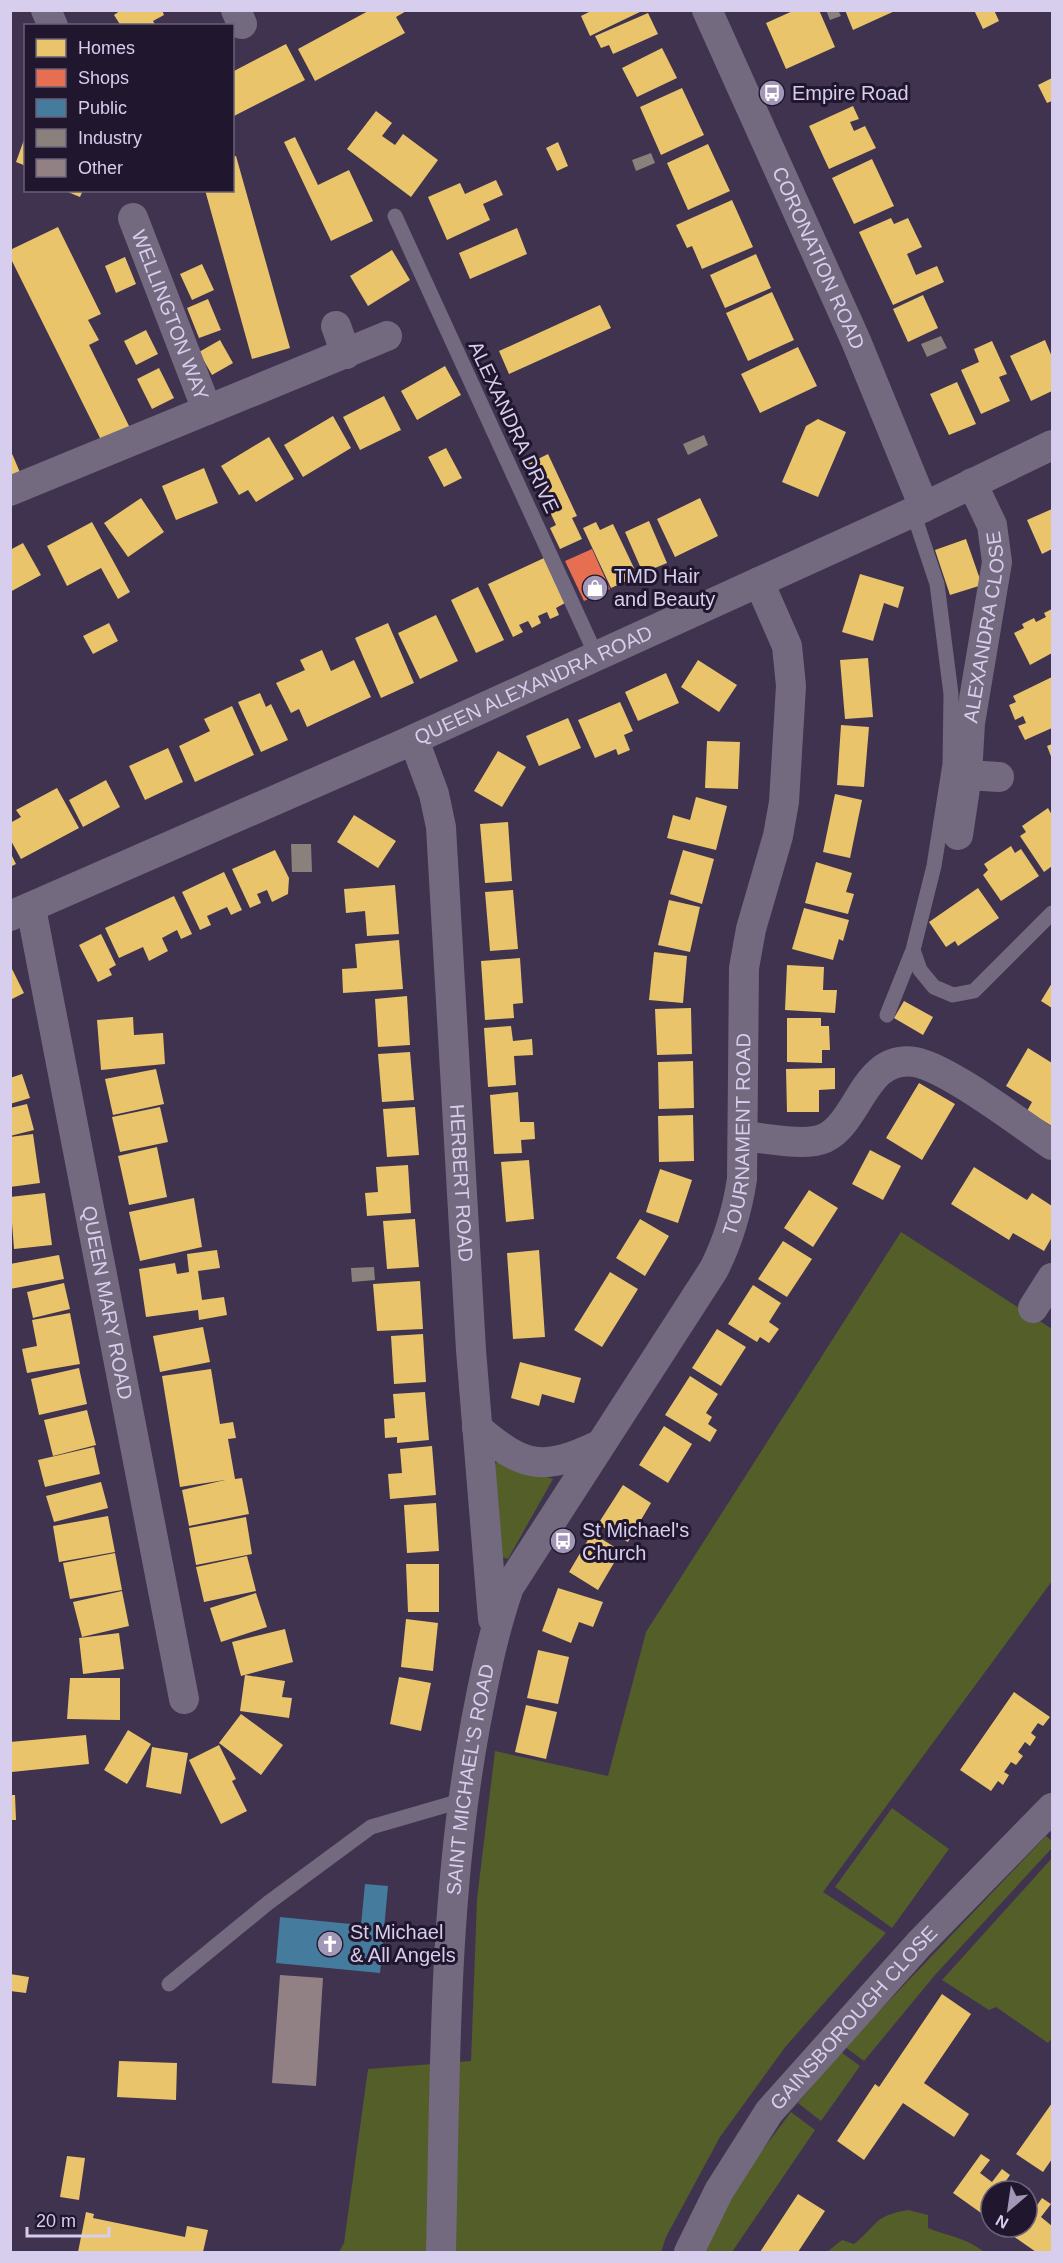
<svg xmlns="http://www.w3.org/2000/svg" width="1063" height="2263" font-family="Helvetica,sans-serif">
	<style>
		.green { fill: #535e29 }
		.homes { fill: #e9c46a }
		.shops { fill: #e76f51 }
		.public { fill: #457b9d }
		.industry { fill: #8a817c }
		.building { fill: #928184 }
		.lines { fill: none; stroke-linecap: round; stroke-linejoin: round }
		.lane { stroke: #736a7f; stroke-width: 15 }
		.street { stroke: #736a7f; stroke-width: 30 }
		.labels { text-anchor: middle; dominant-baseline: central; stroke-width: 6; stroke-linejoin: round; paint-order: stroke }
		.poi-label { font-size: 20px; fill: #d7cded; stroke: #20172e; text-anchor: start }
		.street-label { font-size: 20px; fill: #d7cded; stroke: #20172e }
	</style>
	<rect width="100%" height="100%" fill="#3f334f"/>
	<path class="green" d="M901 1232 1052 1329V1581L823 1892 886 1933 786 2046 720 2137 666 2237 661 2252H339L344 2243 368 2069 471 2061 477 1899 495 1751 608 1776 646 1632Z
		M498 1461 553 1479 508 1559 502 1557 495 1464Z
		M892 1808 949 1849 892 1928 835 1887Z
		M1046 1836 1052 1841V1848L935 1975 864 2061 845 2047Z
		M1052 1858V2038L1048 2043 996 2007 989 2010 942 1980Z
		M841 2052 860 2066 821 2121 798 2103Z
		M791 2112 815 2130 732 2252H704L745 2173Z
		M908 2210 928 2215V2228C950 2237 965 2237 984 2252H827L842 2240 854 2244C879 2224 873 2216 908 2210Z"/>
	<path class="homes" d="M121 10H162L164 15 153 21 156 26H121L114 15Z
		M370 10H408L396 17 405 33 315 81 298 49Z
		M593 10H644L590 36 581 16Z
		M795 10H819L835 47 786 69 766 23Z
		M845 10H897L853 30Z
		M974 10H994L999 21 983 29Z
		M648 13 658 34 613 54 609 45 601 48 595 36Z
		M286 44 305 80 232 117V72Z
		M662 48 677 78 637 97 622 68Z
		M1052 78V101L1047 103 1038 85Z
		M682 88 704 135 661 155 640 107Z
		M853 106 859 119 850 122 854 131 865 126 876 148 829 169 809 126Z
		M376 111 392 123 382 136 395 145 403 134 438 160 411 197 347 149Z
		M25 137H26V166L16 162Z
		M295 137 318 185 349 170 373 221 331 241 284 142Z
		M558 142 568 166 557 171 546 148Z
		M708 144 730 191 688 210 667 163Z
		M236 156 290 348 252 359 205 190H232V157Z
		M872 159 894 206 854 224 832 178Z
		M496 180 503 195 483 204 490 220 447 240 428 197 460 183 465 194Z
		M63 190H83L80 197Z
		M732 200 753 247 702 269 692 246 687 248 676 225Z
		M891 218 894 224 908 218 922 247 907 254 916 275 937 266 944 282 893 305 859 232Z
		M58 227 101 314 88 320 99 340 89 345 131 430 103 444 10 257V250Z
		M517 228 527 254 470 279 459 253Z
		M392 250 410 280 368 306 350 276Z
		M756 254 771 288 725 308 710 275Z
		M125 257 136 284 116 293 105 266Z
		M202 264 214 290 192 300 180 274Z
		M772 292 794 340 748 361 726 313Z
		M923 295 938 328 908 342 893 309Z
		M208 299 221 330 199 338 187 308Z
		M600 305 611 328 509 374 499 351Z
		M146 330 158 354 136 365 124 341Z
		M220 340 233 363 212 375 199 352Z
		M1045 340 1052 357V391L1031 401 1010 356Z
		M992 341 1007 374 999 377 1010 401 981 414 961 370 979 362 974 349Z
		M798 347 817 386 760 413 741 374Z
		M445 366 461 395 417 420 401 391Z
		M159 368 174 398 152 409 137 379Z
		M957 382 976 424 949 435 930 394Z
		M384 396 401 430 360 450 343 417Z
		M333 416 351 448 303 477 284 445Z
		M818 419 846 432 818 497 782 482 806 426Z
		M269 437 294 479 256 502 248 490 239 495 221 466Z
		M446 448 462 478 444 487 428 457Z
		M10 449 22 477 10 482Z
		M548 454 577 516 572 518 582 539 560 549 550 528 556 525 528 464Z
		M204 468 218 503 176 520 162 486Z
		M141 498 164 532 128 557 104 523Z
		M700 498 718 536 675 557 657 519Z
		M1052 509V549L1042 554 1027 520Z
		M649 521 667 563 643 573 625 532Z
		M92 522 130 592 118 599 101 568 67 586 47 546Z
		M596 522 600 530 613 524 634 568 630 570 633 578 611 588 583 528Z
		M966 539 982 585 950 595 935 550Z
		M23 543 41 575 10 592V550Z
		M544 558 565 603 556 608 559 615 550 619 547 612 538 616 541 623 532 628 528 621 519 625 523 632 513 637 488 584Z
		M860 574 904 587 898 608 884 603 873 641 842 632Z
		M478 587 504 640 476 653 451 600Z
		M1052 609V653L1030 665 1014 633 1024 628 1022 624 1034 618 1036 622 1046 617 1044 613Z
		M436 615 458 661 420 679 398 633Z
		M109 623 118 641 93 654 83 636Z
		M388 623 414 683 381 698 355 638Z
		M322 650 331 671 354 660 371 697 307 727 299 709 291 713 276 683 305 670 300 660Z
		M868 658 873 717 845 719 840 660Z
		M698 660 737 685 719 712 681 687Z
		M666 673 679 703 638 721 625 692Z
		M1052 677V728L1025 740 1018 726 1026 723 1023 716 1015 720 1009 705 1016 702 1013 696Z
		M260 693 266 707 271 704 288 740 261 752 238 702Z
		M620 702 633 731 624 735 630 750 618 755 616 749 595 758 578 720Z
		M232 706 254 755 195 782 179 746 210 731 204 719Z
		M568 718 581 748 539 766 526 736Z
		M841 725 869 727 864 787 837 785Z
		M707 741 740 742 738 789 705 788Z
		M1052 744V759L1047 746Z
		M168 748 183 782 145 800 129 766Z
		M498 751 526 767 502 807 474 791Z
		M106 780 120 807 83 827 69 800Z
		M57 788 79 828 21 859 10 839V823L21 817 16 810Z
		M835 794 862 800 850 858 823 852Z
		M696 797 727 806 716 850 667 838 673 815 690 820Z
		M1048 808 1052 815V866L1044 872 1020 836 1026 832 1022 826Z
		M354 815 396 841 378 868 337 842Z
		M508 822 512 881 485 883 480 824Z
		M1011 846 1015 853 1021 849 1039 876 1001 901 983 875 988 870 984 864Z
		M275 850 289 878 288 894 272 902 267 890 257 894 261 903 250 908 232 869Z
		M683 850 714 859 702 904 670 894Z
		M10 852 16 864 10 867Z
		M816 862 852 873 846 892 854 894 848 914 805 903Z
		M224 872 242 910 231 915 227 907 207 916 211 925 200 930 182 892Z
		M395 885 399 934 367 936 365 911 346 913 344 889Z
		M978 888 999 918 958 946 955 941 946 947 929 922Z
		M513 890 518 949 490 951 485 892Z
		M174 896 192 934 181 939 177 930 162 938 168 951 149 961 143 947 119 958 105 928Z
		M669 900 700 907 690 952 658 945Z
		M804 908 849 920 843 941 839 939 833 960 792 949Z
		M101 934 116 965 109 969 112 975 98 982 79 945Z
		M399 940 403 989 343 993 342 969 357 968 355 944Z
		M654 952 687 956 683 1003 649 1000Z
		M520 958 523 1003 513 1004 514 1018 485 1020 481 961Z
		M10 965 24 993 10 1000Z
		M787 965 824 967 823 990H837L835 1013 785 1010Z
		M1052 983V1008L1041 1001Z
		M407 996 410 1045 378 1047 375 999Z
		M904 1001 933 1017 923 1035 894 1018Z
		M691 1008 692 1054 657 1055 655 1009Z
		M133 1017 134 1035 163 1033 165 1064 101 1070 97 1020Z
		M787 1018H821V1026H829L830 1050H822V1063L787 1062Z
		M511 1026 513 1041 532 1039 533 1055 514 1056 516 1085 488 1087 484 1028Z
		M1028 1048 1052 1063V1126L1027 1111 1032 1102 1006 1086Z
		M410 1052 414 1100 382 1102 378 1054Z
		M693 1061 694 1108 659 1109 658 1062Z
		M835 1068V1089L819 1090V1112H787L786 1069Z
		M156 1069 164 1104 113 1115 105 1079Z
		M22 1074 30 1098 10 1104V1078Z
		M919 1083 955 1104 922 1160 886 1138Z
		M518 1092 520 1122H534L535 1139 521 1140 522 1153 494 1154 490 1095Z
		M27 1104 34 1130 10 1136V1108Z
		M160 1107 168 1142 120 1152 112 1117Z
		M415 1107 419 1155 387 1157 383 1109Z
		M693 1115 694 1161 659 1162 658 1116Z
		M33 1134 40 1183 10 1187V1137Z
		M157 1147 167 1197 129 1205 118 1156Z
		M870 1150 901 1166 883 1200 852 1184Z
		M529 1160 534 1219 506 1222 501 1162Z
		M408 1165 411 1213 367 1216 365 1193 378 1192 376 1167Z
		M974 1167 1027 1200 1032 1193 1052 1206V1237L1044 1251 1013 1233 1009 1240 951 1204Z
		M660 1169 692 1180 678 1223 646 1212Z
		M809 1190 838 1208 813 1247 784 1228Z
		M45 1193 52 1245 14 1249 10 1197Z
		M194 1198 202 1247 140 1261 129 1212Z
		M415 1219 419 1267 387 1269 383 1221Z
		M640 1219 669 1236 645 1276 616 1258Z
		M783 1241 812 1259 787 1297 758 1279Z
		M217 1250 220 1268 198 1271 202 1300 224 1297 227 1315 199 1320 198 1310 146 1317 139 1269 175 1263 177 1274 189 1272 187 1254Z
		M539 1250 545 1337 513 1339 507 1253Z
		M59 1255 64 1279 10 1289V1264Z
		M610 1272 638 1289 602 1347 574 1330Z
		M420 1281 423 1329 377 1331 373 1284Z
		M64 1283 70 1309 33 1318 27 1292Z
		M753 1285 781 1303 769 1322 779 1329 769 1343 760 1337 757 1342 728 1324Z
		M70 1313 80 1364 27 1373 22 1349 37 1346 32 1320Z
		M203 1327 210 1362 160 1372 153 1336Z
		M717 1329 746 1347 721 1386 692 1368Z
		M423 1334 426 1382 394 1384 391 1336Z
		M520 1362 581 1378 574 1403 542 1394 539 1406 511 1398Z
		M79 1368 87 1404 39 1415 31 1379Z
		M211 1369 220 1424 233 1422 236 1438 228 1439 235 1479 242 1478 249 1514 189 1526 182 1490 225 1480 180 1487 162 1376Z
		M690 1376 718 1394 706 1413 712 1417 708 1424 717 1430 710 1442 665 1415Z
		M425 1392 429 1440 397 1443V1437L385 1438 384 1419 395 1418 393 1394Z
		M87 1410 96 1445 53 1456 44 1420Z
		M664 1426 692 1444 668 1483 639 1465Z
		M432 1446 436 1495 390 1499 388 1474 402 1473 400 1449Z
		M94 1447 100 1474 45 1487 38 1460Z
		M101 1482 108 1508 54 1522 46 1496Z
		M623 1485 651 1503 628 1542 598 1524Z
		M436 1503 439 1551 407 1553 404 1505Z
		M108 1516 115 1552 59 1562 53 1526Z
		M246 1517 252 1554 196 1565 189 1528Z
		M592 1533 621 1551 598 1590 569 1572Z
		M115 1553 122 1590 70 1599 63 1563Z
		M247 1556 256 1591 204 1602 196 1567Z
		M406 1564H439V1612H408Z
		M558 1588 603 1602 593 1627 579 1622 571 1643 542 1631Z
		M122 1591 129 1626 82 1637 73 1602Z
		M256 1593 267 1627 221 1642 210 1608Z
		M406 1619 438 1623 433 1671 401 1667Z
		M285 1629 293 1662 241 1676 232 1642Z
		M119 1633 124 1669 83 1674 79 1638Z
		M538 1650 569 1657 558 1704 527 1698Z
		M245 1675 285 1681 282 1697 292 1698 289 1718 240 1711Z
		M399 1677 431 1683 421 1731 390 1724Z
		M70 1678H120V1720L67 1719Z
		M1014 1692 1050 1717 1043 1726 1038 1723 1031 1733 1036 1737 1030 1746 1025 1742 1018 1752 1023 1756 1016 1765 1011 1762 1004 1772 1009 1775 1003 1785 998 1781 991 1791 960 1770Z
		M526 1705 557 1712 546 1759 515 1752Z
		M241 1714 283 1745 261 1775 219 1743Z
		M128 1730 151 1744 127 1784 104 1770Z
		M86 1735 89 1764 12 1772 10 1742Z
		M219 1745 236 1779 232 1781 247 1811 221 1824 189 1760Z
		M152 1747 188 1753 181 1794 146 1787Z
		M10 1795H15L16 1820H10Z
		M10 1974 29 1977 26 1993 10 1991Z
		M942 1994 971 2014 924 2083 969 2114 954 2137 903 2103 864 2160 837 2141 875 2084 879 2087Z
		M119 2061 177 2063 176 2100 117 2097Z
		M1052 2103V2159L1043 2172 1016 2154Z
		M981 2154 990 2160 980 2173 992 2182 1002 2169 1010 2175 1001 2188 1005 2191H991V2220L953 2193Z
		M67 2156 85 2158 79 2200 60 2197Z
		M1022 2184 1030 2189 1027 2194V2191H1017Z
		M798 2194 825 2211 798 2252H760Z
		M1042 2198 1051 2204 1041 2217 1052 2226V2252H1036L1000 2227H1027V2207L1033 2211Z
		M86 2212 94 2214 93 2218 185 2237 187 2226 208 2230 203 2252H78Z"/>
	<path class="shops" d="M592 549 610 589 584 601 565 561Z"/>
	<path class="public" d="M365 1884 388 1886 380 1973 276 1963 280 1917 361 1925Z"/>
	<path class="industry" d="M826 10H838L841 16 830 20Z
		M651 153 655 163 636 171 632 160Z
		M941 336 947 348 927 357 921 344Z
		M704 435 708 445 688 455 683 444Z
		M291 844H311L312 872H292Z
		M374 1267 375 1280 352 1282 351 1268Z"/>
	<path class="building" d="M280 1975 323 1978 316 2086 272 2083Z"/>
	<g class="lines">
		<path class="lane" d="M395 216 596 655
			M913 512 937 584 951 694 950 764 934 866 913 950 920 970 934 987 953 995 974 991 1052 913
			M887 1015 913 950
			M169 1984 268 1903 371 1827 464 1800"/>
		<g class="street">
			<path d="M46 10 53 26"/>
			<path d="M236 10 242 24"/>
			<path id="s1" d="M707 10 856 341 924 507"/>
			<path id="s2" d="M133 218 207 410"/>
			<path d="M336 326 346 354"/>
			<path d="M10 491 387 336"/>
			<path id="s3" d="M414 740 434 794 441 827 471 1350 493 1619"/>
			<path d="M967 775 999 777"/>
			<path id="s4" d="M958 835 967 775 970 723 997 562 992 525 972 483"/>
			<path id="s5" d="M31 908 184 1699"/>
			<path id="s6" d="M10 916 399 746 924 507 1052 445"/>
			<path d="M743 1136C766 1138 805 1147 825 1138 860 1121 864 1054 915 1062 948 1068 1021 1124 1052 1145"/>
			<path d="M1033 1308 1052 1278"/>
			<path d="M477 1428C524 1468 543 1472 599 1445"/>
			<path id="s7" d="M441 2252C445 2078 443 1900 475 1727 484 1679 493 1633 509 1587L714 1269C729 1239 737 1212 742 1179L744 968 751 929 778 836 784 802 791 686 787 646 759 582"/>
			<path id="s8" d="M689 2252 719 2191 769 2112 920 1943 1052 1808"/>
		</g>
	</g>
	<defs>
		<g id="bus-disc" transform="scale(1.35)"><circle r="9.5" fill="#a297b6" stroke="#20172e"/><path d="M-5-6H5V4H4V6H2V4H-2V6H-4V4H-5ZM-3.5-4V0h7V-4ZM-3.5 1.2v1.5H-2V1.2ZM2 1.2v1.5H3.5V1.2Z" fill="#fff"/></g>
		<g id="shop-disc" transform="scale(1.35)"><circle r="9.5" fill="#a297b6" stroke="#20172e"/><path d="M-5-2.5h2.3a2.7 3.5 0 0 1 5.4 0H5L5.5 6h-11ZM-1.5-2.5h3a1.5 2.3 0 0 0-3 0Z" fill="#fff"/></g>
		<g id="church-disc" transform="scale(1.35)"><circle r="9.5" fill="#a297b6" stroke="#20172e"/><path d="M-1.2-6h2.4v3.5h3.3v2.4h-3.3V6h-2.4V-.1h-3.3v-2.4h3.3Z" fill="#fff"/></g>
	</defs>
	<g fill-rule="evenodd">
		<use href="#bus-disc" x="772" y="93"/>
		<use href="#shop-disc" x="595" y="588"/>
		<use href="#bus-disc" x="563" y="1541"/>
		<use href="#church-disc" x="330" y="1944"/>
	</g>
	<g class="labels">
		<g class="poi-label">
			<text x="792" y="93">Empire Road</text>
			<text x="614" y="576">TMD Hair<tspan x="614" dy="23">and Beauty</tspan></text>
			<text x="582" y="1530">St Michael's<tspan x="582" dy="23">Church</tspan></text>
			<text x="350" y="1932">St Michael<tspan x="350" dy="23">&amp; All Angels</tspan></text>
		</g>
		<g class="street-label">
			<text stroke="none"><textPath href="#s1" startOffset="272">CORONATION ROAD</textPath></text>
			<text stroke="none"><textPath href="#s2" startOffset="104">WELLINGTON WAY</textPath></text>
			<text transform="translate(514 427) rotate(65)">ALEXANDRA DRIVE</text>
			<text stroke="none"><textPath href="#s4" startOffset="210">ALEXANDRA CLOSE</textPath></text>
			<text stroke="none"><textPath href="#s6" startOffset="572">QUEEN ALEXANDRA ROAD</textPath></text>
			<text stroke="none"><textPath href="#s7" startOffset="1188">TOURNAMENT ROAD</textPath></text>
			<text stroke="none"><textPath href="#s3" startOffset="448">HERBERT ROAD</textPath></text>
			<text stroke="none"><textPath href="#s5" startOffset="402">QUEEN MARY ROAD</textPath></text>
			<text stroke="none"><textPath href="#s7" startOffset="474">SAINT MICHAEL'S ROAD</textPath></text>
			<text stroke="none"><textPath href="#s8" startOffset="288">GAINSBOROUGH CLOSE</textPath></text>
		</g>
	</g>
	<rect width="1063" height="2263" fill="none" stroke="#d7cded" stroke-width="24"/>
	<rect x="24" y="24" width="210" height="168" fill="#20172e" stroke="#69607a" stroke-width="1.5"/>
	<rect x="36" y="39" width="30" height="18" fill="#e9c46a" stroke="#69607a" stroke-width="1.5"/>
	<text x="78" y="54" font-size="18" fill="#d7cded">Homes</text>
	<rect x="36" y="69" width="30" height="18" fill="#e76f51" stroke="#69607a" stroke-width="1.5"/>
	<text x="78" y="84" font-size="18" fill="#d7cded">Shops</text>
	<rect x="36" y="99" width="30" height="18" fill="#457b9d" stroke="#69607a" stroke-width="1.5"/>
	<text x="78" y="114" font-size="18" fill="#d7cded">Public</text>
	<rect x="36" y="129" width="30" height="18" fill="#8a817c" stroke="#69607a" stroke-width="1.5"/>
	<text x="78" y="144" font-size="18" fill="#d7cded">Industry</text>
	<rect x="36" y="159" width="30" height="18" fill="#928184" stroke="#69607a" stroke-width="1.5"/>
	<text x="78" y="174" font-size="18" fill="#d7cded">Other</text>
	<g transform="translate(1009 2209) rotate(209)"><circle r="28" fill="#20172e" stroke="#69607a" stroke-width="1.5"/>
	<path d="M0-4.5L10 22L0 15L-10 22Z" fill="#a297b6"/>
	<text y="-9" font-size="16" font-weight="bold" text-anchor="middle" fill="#d7cded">N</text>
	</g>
	<path d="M27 2227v9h82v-9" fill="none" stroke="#d7cded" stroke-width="3"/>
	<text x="36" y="2227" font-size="18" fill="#d7cded" stroke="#20172e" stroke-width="4.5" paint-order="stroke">20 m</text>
</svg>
